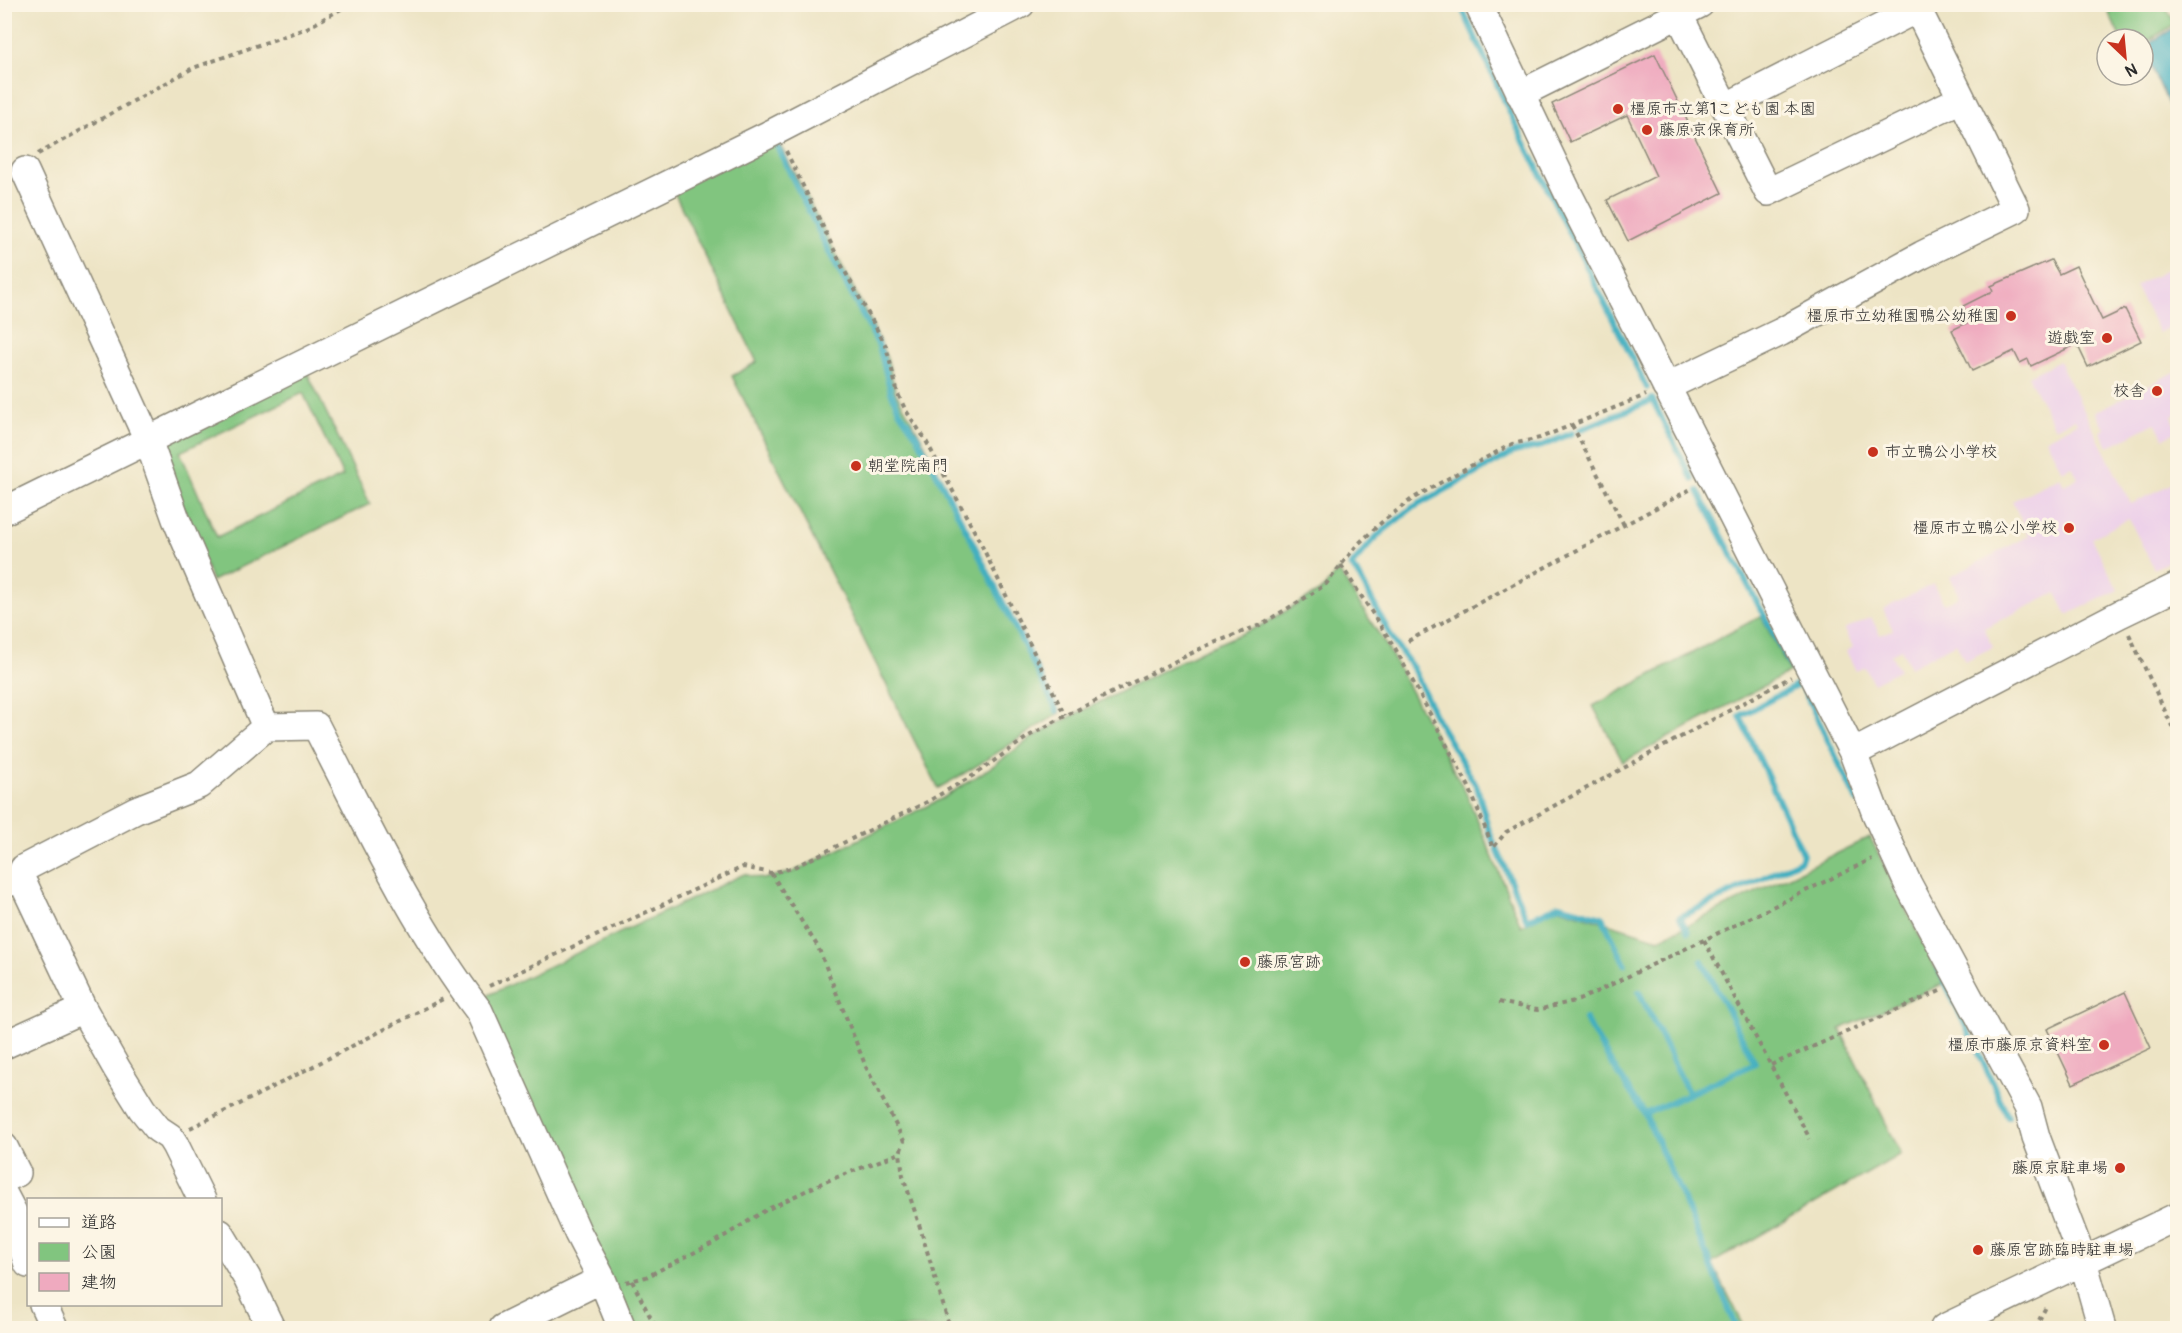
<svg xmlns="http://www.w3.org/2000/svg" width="2182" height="1333" font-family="Pangolin,'Klee One',sans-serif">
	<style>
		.built { fill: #edd1e9 }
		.green { fill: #81c57f; stroke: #567855; stroke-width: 1.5; fill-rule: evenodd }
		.water { fill: #42afc0; stroke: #366d76; stroke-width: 1.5 }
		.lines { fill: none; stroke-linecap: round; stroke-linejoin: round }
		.stream { stroke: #42afc0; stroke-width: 6 }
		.building { fill: #efaabf }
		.minor-casing { stroke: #8c8878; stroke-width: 30 }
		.path { stroke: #8c8878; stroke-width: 4; stroke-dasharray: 4.5 4.5; stroke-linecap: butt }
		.minor { stroke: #fff; stroke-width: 27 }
		.poi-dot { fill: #c8321e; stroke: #fcf5e5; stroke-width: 2 }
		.labels { text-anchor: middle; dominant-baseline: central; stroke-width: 6; stroke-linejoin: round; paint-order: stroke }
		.poi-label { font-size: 16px; fill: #2b2b2b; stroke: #fcf5e5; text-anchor: start }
	</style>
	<rect width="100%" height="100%" fill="#fcf5e5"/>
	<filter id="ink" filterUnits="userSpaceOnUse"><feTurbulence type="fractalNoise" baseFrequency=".0167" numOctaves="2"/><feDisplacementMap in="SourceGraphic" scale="12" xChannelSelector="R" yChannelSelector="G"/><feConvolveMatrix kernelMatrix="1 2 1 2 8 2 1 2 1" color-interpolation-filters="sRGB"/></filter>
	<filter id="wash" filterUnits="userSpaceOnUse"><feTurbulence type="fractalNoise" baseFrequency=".008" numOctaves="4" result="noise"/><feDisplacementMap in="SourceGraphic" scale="24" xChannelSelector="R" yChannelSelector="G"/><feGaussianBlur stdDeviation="1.35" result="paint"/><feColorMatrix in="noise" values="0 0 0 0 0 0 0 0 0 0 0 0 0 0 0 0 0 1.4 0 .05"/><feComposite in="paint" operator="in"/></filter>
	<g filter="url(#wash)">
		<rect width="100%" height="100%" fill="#ede4c5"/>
		<path class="built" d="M2177 265V324L2159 333 2135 286Z
			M2059 361 2131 504 2177 481V557L2154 569 2129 519 2092 538 2118 590 2067 615 2056 593 1984 628 1993 647 1965 661 1956 643 1910 667 1901 649 1891 654 1899 670 1873 683 1865 667 1856 671 1846 651 1853 647 1844 630 1871 617 1880 635 1893 630 1883 609 1933 584 1944 604 1959 596 1950 577 2029 536 2012 501 2060 477 2064 485 2078 478 2072 466 2062 471 2046 439 2077 423 2075 419 2055 428 2028 376Z
			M2177 371V413L2172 416 2177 431 2164 438 2155 423 2108 447 2100 431 2104 429 2095 412Z"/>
		<path class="green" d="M2105 5H2165L2175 24 2143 44V39H2121Z
			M776 137 872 324 888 361 896 393 921 437 1060 713C1019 737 981 766 938 788L732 376 757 362 672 188Z
			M306 370 370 504 212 581 158 442ZM303 393 343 476 217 537 180 452Z
			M1338 570 1387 647 1466 793 1521 926 1556 907 1659 939 1870 837 1943 984 1840 1029 1901 1154 1712 1263 1745 1328H628L480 999 744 874 763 879 793 872 943 798 996 764 1030 739 1064 720 1203 650 1262 625 1322 590Z
			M1761 616 1790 672 1623 762 1593 706Z"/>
		<path class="water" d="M2177 26V124L2143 47Z"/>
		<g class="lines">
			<path class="stream" d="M1460 4 1511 115 1647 388
				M774 140 828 250 879 346 891 392 900 412 917 436 970 537 1057 711
				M1652 399 1692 479
				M1579 430 1653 400
				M1698 491 1793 670
				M1798 678 1857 801
				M1494 843 1489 831 1477 787 1437 720 1413 668 1394 642 1359 576 1351 566 1377 536 1412 508 1514 452 1542 446 1572 433
				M1497 849 1527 920 1559 905 1602 917 1625 964
				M1688 932 1680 917 1801 860 1803 854 1740 716 1800 684
				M1702 961 1755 1063 1645 1114 1685 1203 1737 1328
				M1939 969 1973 1042
				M1639 992 1689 1094
				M1585 1019 1610 1061 1645 1114
				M1979 1053 2008 1117"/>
		</g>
		<g id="blocks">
			<path class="building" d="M1655 54 1722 193 1628 241 1607 200 1656 176 1627 115 1570 142 1552 104Z
				M2051 260 2059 274 2076 266 2102 320 2125 309 2141 341 2088 367 2077 344 2031 366 2028 359 2020 363 2014 351 1972 371 1952 330 1971 321 1963 306 1993 291 1991 286Z
				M2125 992 2151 1048 2073 1084 2047 1029Z"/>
		</g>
	</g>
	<g filter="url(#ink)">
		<use href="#blocks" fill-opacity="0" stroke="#8c8878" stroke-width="1.5"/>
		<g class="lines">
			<g class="minor-casing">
				<path id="minor" d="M1478 4 1569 195 1853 753 1876 814 1908 884 2028 1107 2036 1137 2083 1261 2102 1328
					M1679 15 1768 192 1961 99
					M1520 94 1700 4
					M1725 107 1917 9
					M25 171 148 440 176 519 266 727
					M1666 387 1781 332 1922 255 2016 209 1915 4
					M4 511 776 131 1021 4
					M1853 753 2120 614 2178 586
					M20 876 83 1009 117 1069 142 1109 158 1129 170 1137 175 1145 202 1200
					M4 885 20 876 24 868 136 810 199 785 266 727 316 726C366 823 413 924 479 1011L578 1233 602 1279 622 1328
					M4 1045 83 1009
					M4 1147 17 1173 4 1179
					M4 1195 14 1214 16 1229 28 1264
					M220 1233 247 1278 271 1328
					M43 1304 54 1328
					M503 1328 602 1279
					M1944 1328 2178 1216"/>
			</g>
			<path class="path" d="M786 151 842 266 886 346 898 394 905 409 925 439 978 538 1065 716
				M38 154 193 68 307 28 350 4
				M1572 425 1624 525
				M1341 565 1395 648 1469 787 1493 848 1506 832 1791 677
				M2129 634 2178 739
				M1408 641 1693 488
				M771 873 818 947 866 1067 904 1141 900 1153 903 1176 919 1224 950 1328
				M1704 940 1810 1139
				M489 986 743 867 771 873 792 868 925 803 974 775 1029 736 1065 716 1206 646 1260 625 1310 595 1326 584 1357 545 1382 522 1412 499 1461 471 1512 444 1540 438 1646 395
				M1499 1002 1537 1010 1579 1000 1872 859
				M1771 1065 1940 991
				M190 1128 238 1105 443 999
				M632 1281 656 1328
				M626 1282 646 1277 715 1242 766 1210 822 1183 900 1153
				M2035 1328 2047 1305"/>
			<use href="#minor" class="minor"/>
		</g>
	</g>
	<g class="poi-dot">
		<circle cx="1618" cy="109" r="6"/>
		<circle cx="1647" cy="130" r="6"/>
		<circle cx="2011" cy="316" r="6"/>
		<circle cx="2107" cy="338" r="6"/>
		<circle cx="2157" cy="391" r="6"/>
		<circle cx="1873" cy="452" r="6"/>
		<circle cx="856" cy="466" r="6"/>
		<circle cx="2069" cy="528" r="6"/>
		<circle cx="1245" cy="962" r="6"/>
		<circle cx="2104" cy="1045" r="6"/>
		<circle cx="2120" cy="1168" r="6"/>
		<circle cx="1978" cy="1250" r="6"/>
	</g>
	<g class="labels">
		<g class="poi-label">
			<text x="1630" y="109">橿原市立第1こども園 本園</text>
			<text x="1659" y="130">藤原京保育所</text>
			<text x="1999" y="316" text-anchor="end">橿原市立幼稚園鴨公幼稚園</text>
			<text x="2095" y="338" text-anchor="end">遊戯室</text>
			<text x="2145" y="391" text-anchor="end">校舎</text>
			<text x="1885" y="452">市立鴨公小学校</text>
			<text x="868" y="466">朝堂院南門</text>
			<text x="2057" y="528" text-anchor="end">橿原市立鴨公小学校</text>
			<text x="1257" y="962">藤原宮跡</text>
			<text x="2092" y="1045" text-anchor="end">橿原市藤原京資料室</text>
			<text x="2108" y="1168" text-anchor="end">藤原京駐車場</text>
			<text x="1990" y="1250">藤原宮跡臨時駐車場</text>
		</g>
	</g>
	<rect width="2182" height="1333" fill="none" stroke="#fcf5e5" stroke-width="24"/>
	<rect x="27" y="1198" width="195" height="108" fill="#fcf5e5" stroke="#a8a49b" stroke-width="1.5"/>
	<rect x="39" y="1218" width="30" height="9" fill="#ffffff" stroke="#a8a49b" stroke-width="1.5"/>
	<text x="81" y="1228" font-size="18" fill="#2b2b2b">道路</text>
	<rect x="39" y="1243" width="30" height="18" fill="#81c57f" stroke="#a8a49b" stroke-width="1.5"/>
	<text x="81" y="1258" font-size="18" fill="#2b2b2b">公園</text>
	<rect x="39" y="1273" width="30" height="18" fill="#efaabf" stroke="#a8a49b" stroke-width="1.5"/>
	<text x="81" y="1288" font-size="18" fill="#2b2b2b">建物</text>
	<g transform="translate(2125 57) rotate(154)"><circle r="28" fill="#fcf5e5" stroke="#a8a49b" stroke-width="1.5"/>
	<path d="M0-4.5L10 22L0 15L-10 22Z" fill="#c8321e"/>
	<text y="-9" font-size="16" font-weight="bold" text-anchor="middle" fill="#2b2b2b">N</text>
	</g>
</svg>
